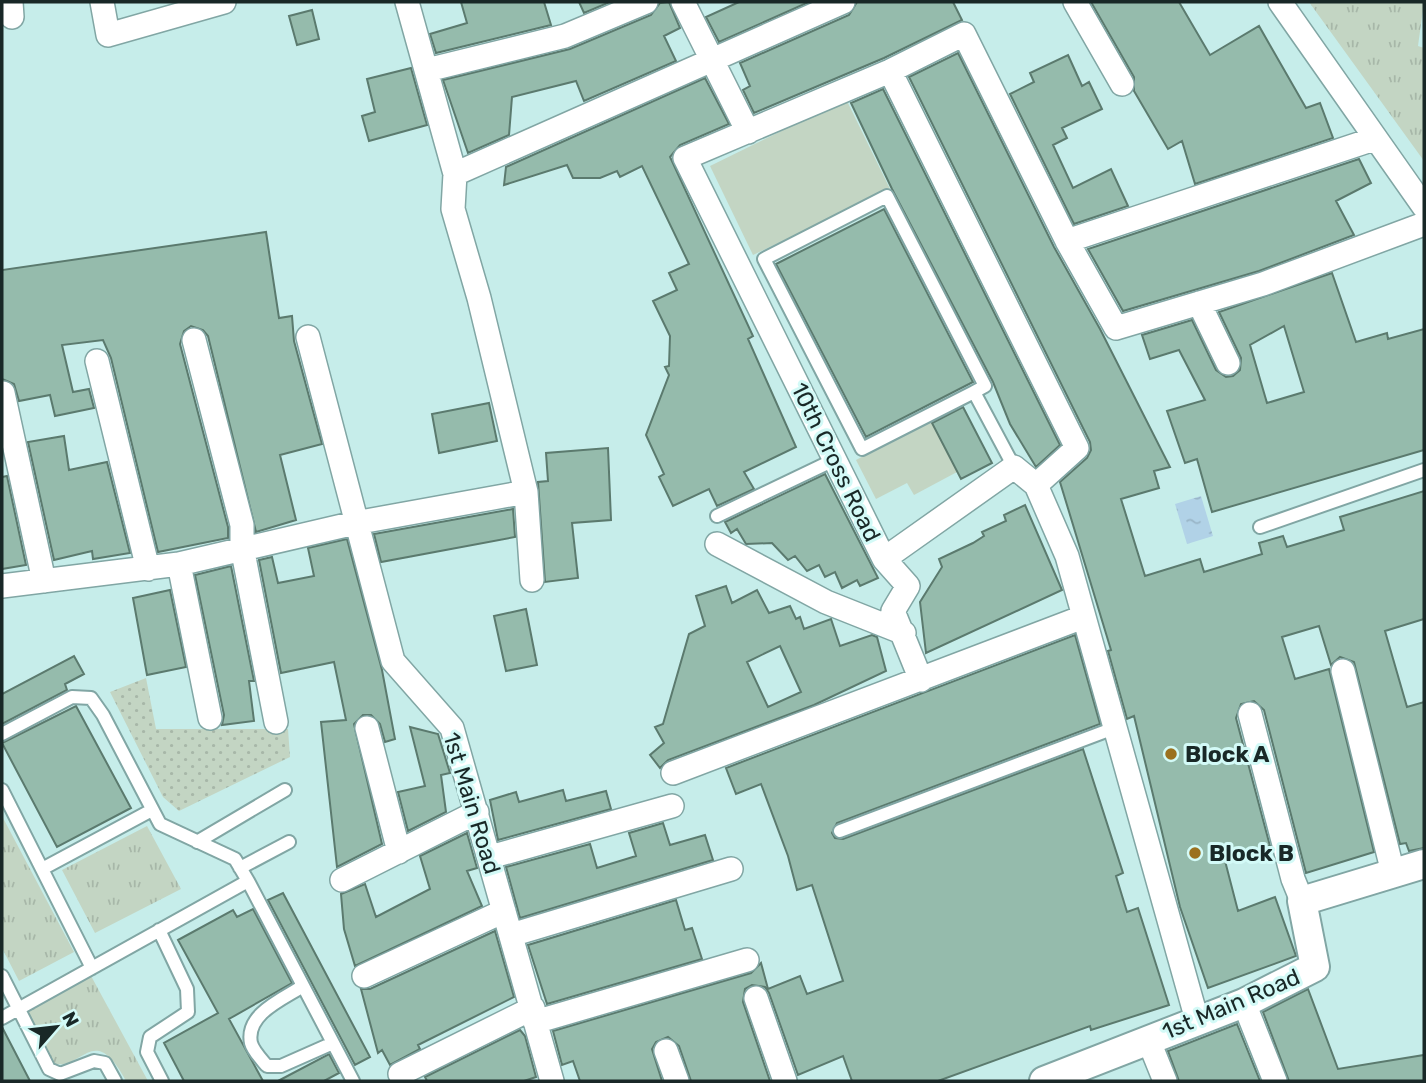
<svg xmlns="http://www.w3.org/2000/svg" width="1426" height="1083" font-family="Rubik,sans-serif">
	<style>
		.grass { fill: url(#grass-tufts) }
		.park { fill: url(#park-dots) }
		.pitch { fill: #c3d5c3 }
		.water { fill: url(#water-ripples) }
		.building { fill: #95bbac; stroke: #5b7a6e; stroke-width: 2; fill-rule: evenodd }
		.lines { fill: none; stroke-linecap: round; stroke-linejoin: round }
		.service-casing { stroke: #81a6a4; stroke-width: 16 }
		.minor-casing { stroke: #81a6a4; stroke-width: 26 }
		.tertiary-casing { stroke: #81a6a4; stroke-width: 32 }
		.service { stroke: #fff; stroke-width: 12 }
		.minor { stroke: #fff; stroke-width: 23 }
		.tertiary { stroke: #fff; stroke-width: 28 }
		.poi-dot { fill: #9b711f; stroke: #d3faf7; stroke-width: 2.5 }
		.labels { text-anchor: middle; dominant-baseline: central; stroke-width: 6; stroke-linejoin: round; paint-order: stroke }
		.street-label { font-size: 23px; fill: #192827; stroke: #d3faf7 }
		.poi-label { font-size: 23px; font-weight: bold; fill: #192827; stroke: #d3faf7; text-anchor: start }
	</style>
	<defs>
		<pattern id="grass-tufts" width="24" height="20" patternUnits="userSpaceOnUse" patternTransform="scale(1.75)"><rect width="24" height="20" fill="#c3d5c3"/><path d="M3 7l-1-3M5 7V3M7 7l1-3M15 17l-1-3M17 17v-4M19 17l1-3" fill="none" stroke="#a7b7a8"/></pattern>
		<pattern id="park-dots" width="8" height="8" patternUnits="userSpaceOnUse" patternTransform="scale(1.75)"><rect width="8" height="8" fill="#c3d5c3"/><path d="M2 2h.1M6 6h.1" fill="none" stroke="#a7b7a8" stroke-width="1.8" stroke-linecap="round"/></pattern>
		<pattern id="water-ripples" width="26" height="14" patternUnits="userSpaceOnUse" patternTransform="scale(1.75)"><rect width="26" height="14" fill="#b1d2e7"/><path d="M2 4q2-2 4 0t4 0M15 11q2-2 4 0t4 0" fill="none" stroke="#98b4c6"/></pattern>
	</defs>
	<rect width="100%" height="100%" fill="#c6edea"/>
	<path class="grass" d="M1309 2H1424L1418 46 1424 48V161Z
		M2 816 74 952 19 981 2 948Z
		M147 826 181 889 95 933 62 870Z
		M90 974 148 1081H126C93 1019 83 1073 51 1063L24 1010Z"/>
	<path class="park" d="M146 678 156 729H288L290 757 179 811 163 797 110 692Z"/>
	<path class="pitch" d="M846 99 890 189 753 255 710 166Z
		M931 420 957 472 914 495 907 483 876 499 856 460Z"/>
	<path class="water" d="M1201 496 1213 536 1187 544 1175 504Z"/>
	<path class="building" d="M461 2H544L551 25 436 53 430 34 467 23Z
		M579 2H610L584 13Z
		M669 2 680 28 664 36 676 61 584 101 576 81 512 97 509 135 468 153 443 80 570 49 651 15 660 3Z
		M739 2H809L719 42 706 17Z
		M857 2H953L962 20 884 58 754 113 743 90 750 86 740 63 849 15Z
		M1091 2H1179L1210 55 1259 26 1306 108 1320 103 1333 138 1195 184 1182 141 1168 149 1134 91V77Z
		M312 10 319 39 297 45 289 16Z
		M958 53 1054 247 1100 329 1170 467 1154 471 1159 488 1121 499 1145 576 1200 559 1204 572 1262 554 1259 543 1283 536 1287 547 1344 530 1340 517 1424 491V619L1385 631 1407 707 1424 702V848L1409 851 1406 843 1400 844 1354 662 1340 657 1331 665 1319 626 1282 637 1295 679 1329 669 1374 852 1306 873 1264 710 1254 701 1241 704 1236 718 1270 846 1224 857 1238 911 1275 897 1296 956 1208 988 1180 907 1134 716 1127 719 1108 651 1111 650 1060 482 1087 458 1091 450 1090 442 909 77Z
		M1068 55 1082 86 1089 82 1102 109 1062 128 1067 138 1053 145 1073 188 1111 169 1128 206 1074 224 1010 94 1034 82 1030 73Z
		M411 68 427 125 369 141 362 116 375 112 367 79Z
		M705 78 729 124 680 145 670 157 753 336 748 339 796 447 744 472 754 489 717 506 709 489 673 506 659 477 664 474 646 435 669 375 665 367 669 366 670 336 653 301 677 290 669 273 689 264 642 166 620 177 617 171 600 178H573L567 165 504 185 506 167Z
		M883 89 1060 445 1036 467 1010 424 993 382 892 189 851 103Z
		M1359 159 1371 183 1336 201 1354 235 1259 271 1123 311 1088 249Z
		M884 209 973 382 866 437 776 264Z
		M266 232 279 318 292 316 294 341 322 444 280 455 296 520 256 532 208 336 203 330 191 326 184 331 180 344 228 527V538L158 552 111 358 103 340 62 345 73 392 89 389 94 408 55 416 50 395 19 401 14 384 2 379V270Z
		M1332 273 1356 342 1387 333 1388 339 1424 329V450L1212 512 1197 459 1185 463 1167 411 1205 400 1179 350 1150 359 1142 335 1192 320 1216 370 1226 377 1233 376 1240 370 1241 358 1219 312ZM1284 326 1304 392 1267 403 1250 345Z
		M489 403 497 441 439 453 432 414Z
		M963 407 992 463 961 479 932 423Z
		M64 436 69 470 107 462 130 553 93 559 92 551 54 560 28 442Z
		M608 448 611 520 572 523 578 578 545 582 538 482 548 481 546 453Z
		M825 474 878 578 860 586 857 580 842 588 835 572 825 577 819 565 807 571 795 556 788 560 772 543 746 544 737 529 731 533 725 522Z
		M7 476 26 565 2 569V477Z
		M1025 505 1062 590 926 653 920 602 942 567 939 559 973 543 984 536 982 532 1006 521 1004 515Z
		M513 509 515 537 381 562 374 534Z
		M347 539 382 670 395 739 385 742 380 724 371 715H363L354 724 382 844 337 867 321 722 346 720 334 662 281 673 259 560 272 557 278 583 314 576 308 548Z
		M231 566 254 681H249L254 721 222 725 224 715 195 575Z
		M726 586 732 603 757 590 769 613 790 606 796 619 800 617 804 629 831 619 840 646 872 635 877 637 886 671 814 705 668 760 660 768 650 755 664 743 655 727 663 724 689 634 705 626 696 596ZM780 646 801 692 768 707 747 662Z
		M170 590 186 667 147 675 133 598Z
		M526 609 537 665 506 671 494 616Z
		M1075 635 1100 724 837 823 832 833 835 838 843 839 1083 749 1123 873 1116 876 1127 912 1138 908 1169 1005 1091 1030 1090 1026 938 1081H852L843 1056 798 1075 769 993 765 987 752 985 745 989 743 1002 770 1081H691L679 1046 668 1037 656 1042 652 1049 662 1081H580L573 1061 562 1065 553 1031 751 973 761 963 768 989 800 976 807 994 843 981 812 885 797 890 788 856 761 784 736 794 726 768Z
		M74 656 84 674 65 684 67 690 2 724V694Z
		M76 706 131 808 57 847 2 743Z
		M410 727 438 734 450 773 441 775 446 812 408 831 398 792 425 786Z
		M563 790 566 801 606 791 611 809 498 840 490 800 516 792 519 802Z
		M663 823 670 845 705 835 713 860 520 918 506 867 590 844 597 868 636 856 629 833Z
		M467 833 477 868 467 871 482 906 355 966 344 929 341 894 365 884 376 917 430 889 420 856Z
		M283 893 370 1057 355 1065 268 900Z
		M676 900 685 930 692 928 702 959 547 1004 528 945Z
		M253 909 292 983 229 1019 263 1081H184L164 1043 218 1013 178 940 233 910 237 917Z
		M495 931 514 997 418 1045 420 1049 390 1065 382 1050 378 1053 361 989H370Z
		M1308 989 1338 1069 1424 1055V1081H1289L1263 1012Z
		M1237 1024 1260 1081H1179L1168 1051Z
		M2 1027 30 1081H2Z
		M520 1030 525 1036 536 1077 524 1081H427L425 1077Z
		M329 1054 339 1073 324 1081H278Z"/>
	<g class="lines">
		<g class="service-casing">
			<path id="service" d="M974 392 862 449 764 259 887 196 985 386 974 392 1014 467
				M717 516 836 459
				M1260 527 1424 470
				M2 734 72 697 91 698 103 715 160 824 235 859 248 881 2 1018
				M2 790 92 968
				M840 831 1117 727
				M197 842 285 790
				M240 868 289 842
				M42 869 152 810
				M248 881 353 1081
				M159 930 187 989 188 1012 150 1037 147 1052 162 1081
				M2 976 49 1069 60 1074 94 1061 105 1063 115 1081
				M303 986C283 999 245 1014 251 1043 253 1051 262 1060 267 1066H281L333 1043"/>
		</g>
		<g class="minor-casing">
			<path id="minor" d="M11 2 12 17
				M102 2 108 35 224 2
				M683 2 748 132
				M1075 2 1122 84
				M1280 2 1424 207
				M427 70 565 36 646 2
				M890 71 1077 448 1036 485
				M1374 139 1067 241 1116 328 1263 284 1424 224
				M455 174 843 2
				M1067 241 964 34 890 71 685 158 884 559 1014 467 1036 485 1067 556 1197 1020
				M1199 303 1228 363
				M308 337 393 661 452 728 552 1081
				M194 340 242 525V547L276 722
				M97 361 148 569
				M3 393 44 581
				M526 492 532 580
				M717 544 826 602 904 633
				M884 559 908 586 893 611 921 680
				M179 564 210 718
				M2 586 179 564 355 523 526 492 479 298 453 209 455 174 407 2
				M1343 671 1393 873
				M1250 714 1293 879 1302 901
				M367 728 399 852
				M673 773 1083 617
				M490 857 672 806
				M342 880 477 812
				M511 935 731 869
				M364 976 504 911
				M756 998 785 1081
				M1244 1003 1275 1081
				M535 1022 747 960
				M1148 1039 1165 1081
				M666 1051 677 1081
				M400 1074 533 1008"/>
		</g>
		<g class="tertiary-casing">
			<path id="tertiary" d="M1044 1081 1244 1003 1315 967 1302 901 1424 864"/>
		</g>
		<use href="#service" class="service"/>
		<use href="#minor" class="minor"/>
		<use href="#tertiary" class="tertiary"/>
	</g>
	<g class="poi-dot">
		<circle cx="1171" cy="754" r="7"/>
		<circle cx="1195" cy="853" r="7"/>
	</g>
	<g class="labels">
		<g class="street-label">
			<text transform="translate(836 462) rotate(64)">10th Cross Road</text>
			<text transform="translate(472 803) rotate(73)">1st Main Road</text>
			<text transform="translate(1231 1004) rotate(-23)">1st Main Road</text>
		</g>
		<g class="poi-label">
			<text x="1185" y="754">Block A</text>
			<text x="1209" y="853">Block B</text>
		</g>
	</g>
	<rect width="1426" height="1083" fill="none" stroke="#192827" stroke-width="7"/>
	<g transform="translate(56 1027) rotate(62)" stroke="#d3faf7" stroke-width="5" paint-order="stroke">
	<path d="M0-5L12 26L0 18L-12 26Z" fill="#192827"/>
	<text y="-10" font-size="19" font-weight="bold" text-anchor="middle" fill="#192827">N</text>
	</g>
</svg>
